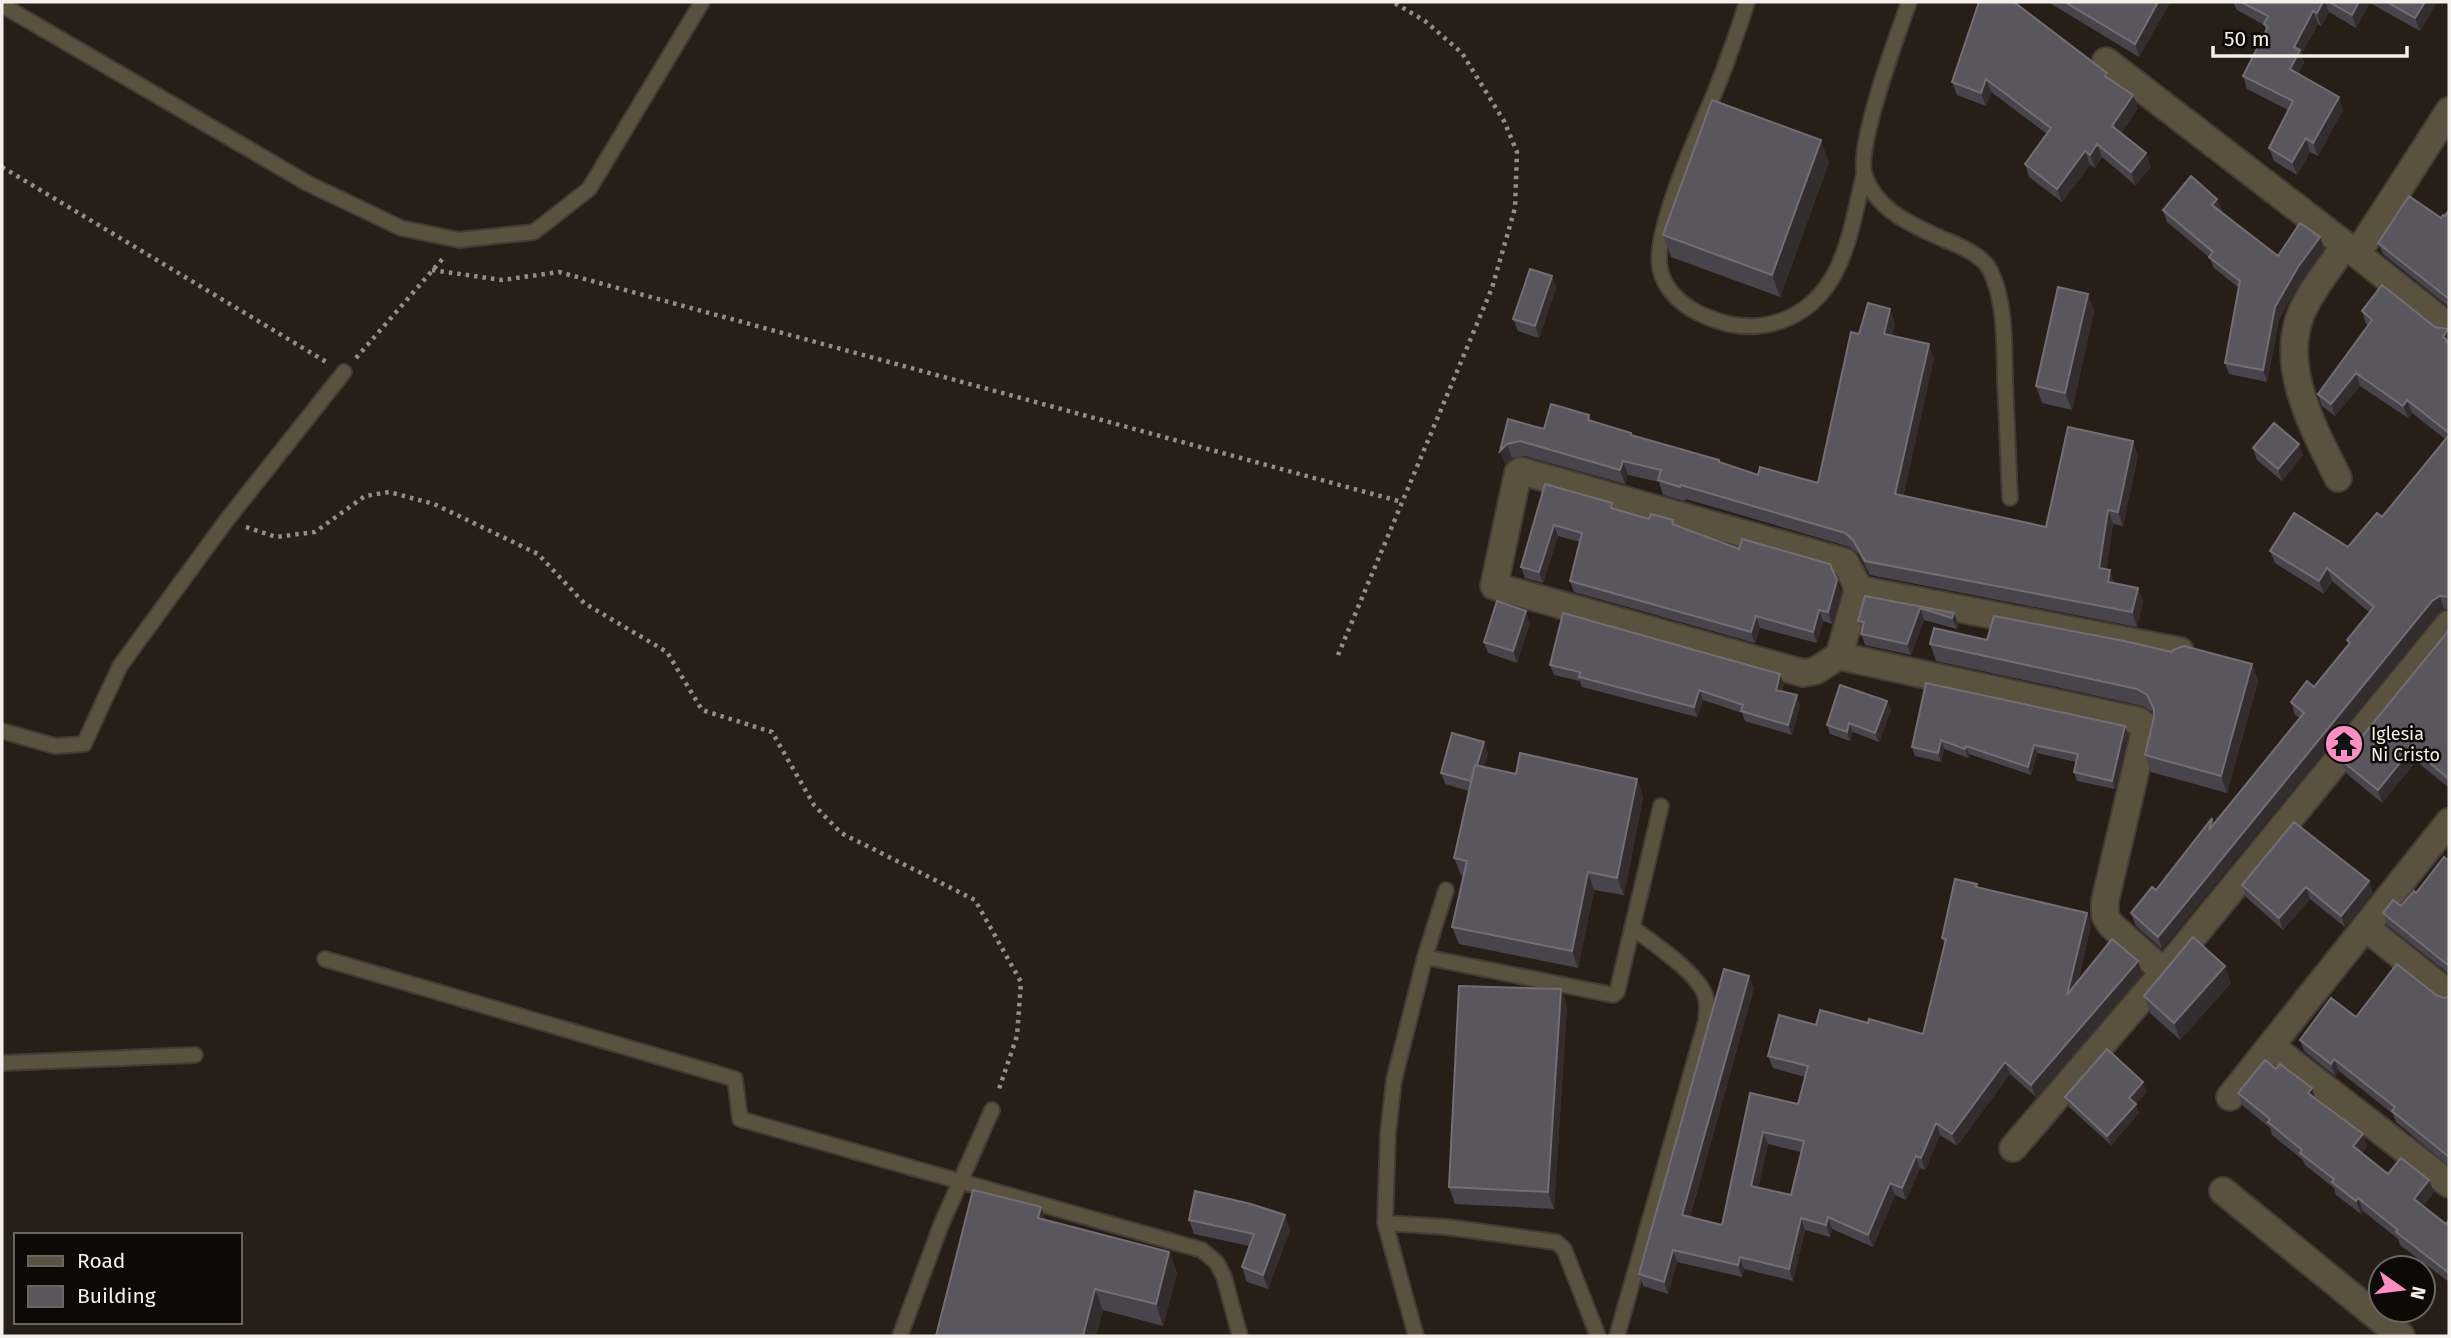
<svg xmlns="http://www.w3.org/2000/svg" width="2451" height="1338" font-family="'Fira Sans',sans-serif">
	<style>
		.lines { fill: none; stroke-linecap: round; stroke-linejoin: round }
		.service-casing { stroke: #433b35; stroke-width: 18 }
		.minor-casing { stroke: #433b35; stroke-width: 30 }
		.path { stroke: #948e88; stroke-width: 4.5; stroke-dasharray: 3.5 5; stroke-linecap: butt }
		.service { stroke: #5a513e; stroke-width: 14 }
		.minor { stroke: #5a513e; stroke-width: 26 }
		.wall { fill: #48444c; fill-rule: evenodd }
		.shaded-wall { fill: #332d30 }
		.building { fill: #5a565d; stroke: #726e73; stroke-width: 2; fill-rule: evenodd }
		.labels { text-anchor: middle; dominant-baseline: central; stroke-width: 5; stroke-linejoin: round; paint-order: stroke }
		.poi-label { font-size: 18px; fill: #f4efea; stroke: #0c0906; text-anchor: start }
	</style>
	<rect width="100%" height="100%" fill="#261e17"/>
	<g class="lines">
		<g class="service-casing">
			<path id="service" d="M1747 2C1738 31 1728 59 1717 87 1702 125 1652 231 1660 268 1664 291 1685 308 1705 316 1756 339 1810 322 1836 271 1851 241 1856 207 1864 174
				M1909 2C1898 34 1855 147 1865 176 1876 207 1904 221 1932 234 1950 243 1980 251 1990 270 2006 302 2004 345 2005 380 2007 420 2008 459 2010 498
				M2 5 307 183 401 228 459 240 534 232 589 189 702 2
				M2 731 55 746 84 744 120 666 226 521 344 372
				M1425 957 1613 995 1617 992 1661 806
				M325 959 735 1079 740 1119 1202 1250 1217 1263 1224 1277 1240 1336
				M2 1063 195 1055
				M1385 1223 1447 1227 1556 1242 1564 1249 1598 1336
				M900 1336 941 1225 992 1110
				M1416 1336 1385 1223 1388 1133 1394 1080 1425 957 1446 890
				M1617 1336 1706 1021C1706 1014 1708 1006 1706 999 1702 975 1652 943 1632 927"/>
		</g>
		<g class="minor-casing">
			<path id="minor" d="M2106 61 2357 254
				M2449 111 2357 254 2449 327
				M1521 471 1845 562 1856 583 1857 593 1839 656 1815 671 1803 673 1494 586 1518 473Z
				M2338 478C2315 431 2279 368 2301 314 2311 289 2331 267 2345 245
				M1857 589 2180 651
				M1839 656 2139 721 2143 724 2145 730 2105 901V916L2111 925 2164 972
				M2365 927 2449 994
				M2271 1046 2449 1184
				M2230 1097 2449 822
				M2013 1148 2164 972 2449 624
				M2223 1191 2401 1336"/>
		</g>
		<path class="path" d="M2 167 328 363
			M432 270 502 280 559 272 1402 502
			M356 358 445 256
			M246 527 276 537 315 532 365 496 389 492 434 504 538 554 584 603 667 652 702 710 772 732 814 805 841 833 975 900 1021 982 1017 1036 998 1092
			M1338 655 1492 288 1515 208 1517 152 1504 121 1462 53 1425 21 1393 2"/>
		<use href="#service" class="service"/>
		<use href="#minor" class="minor"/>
	</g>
	<path class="wall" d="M1979 2 2107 73 2110 79 2138 108 2121 133 2151 167 2135 185 2102 157 2095 168 2090 165 2062 202 2029 177 2025 164 2047 134 1991 92 1986 106 1957 95 1952 82Z
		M2048 2H2170L2139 57Z
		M2233 2H2437L2420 31 2370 3 2356 28 2329 12 2321 26 2318 24 2301 55 2304 63 2298 74 2343 110 2318 156 2310 152 2297 175 2274 161 2269 148 2288 110 2247 89 2243 76 2266 31 2264 25 2237 10Z
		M1829 162 1780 297 1671 257 1663 235Z
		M2163 210H2222L2221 211 2278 256 2320 237 2324 248 2302 279 2279 319 2267 382 2229 374 2225 363 2239 288 2214 268 2210 258 2167 222Z
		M2449 210V307L2383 254 2378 243 2445 216Z
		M1552 276 1556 288 1539 338 1518 331 1513 319Z
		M2088 294 2094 311 2072 410 2042 403 2036 386Z
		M2362 311 2435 327 2449 332V609H2444L2437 614 2162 949 2136 926 2131 913 2156 890 2212 818 2214 824 2300 718 2295 715 2291 702 2314 687 2349 645 2347 640 2369 612 2332 581 2324 594 2275 563 2270 551 2348 547 2382 517 2445 439 2412 413 2408 418 2360 386 2335 416 2322 406 2318 394 2368 325 2366 324Z
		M1895 323 1892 336 1934 358 1903 495 2046 527 2138 455 2123 526 2113 524 2106 570 2115 583 2138 588 2143 602 2137 627 1870 575 1859 554 1850 547 1686 499 1685 501 1663 495 1659 482 1628 475 1625 484 1525 456 1512 458 1505 465 1508 419 1544 429 1589 415 1591 421 1631 433 1632 435 1758 475 1818 483 1859 334Z
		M2253 448 2303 455 2282 481 2257 460Z
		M1545 484 1612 503 1614 509 1675 525 1841 592 1832 624 1823 621 1817 643 1760 628 1755 643 1574 592 1570 581 1580 542 1558 536 1543 583 1525 578 1521 567Z
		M1865 596 1954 613 1958 624 1957 629 1924 620 1911 655 1865 645 1861 634 1862 630 1858 621Z
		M1530 623 1517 663 1488 653 1484 642Z
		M2449 630V788L2416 761 2382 803 2347 774 2342 761Z
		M1987 640 2172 652 2252 664 2258 681 2227 793 2151 772 2145 755 2154 714 2153 712 2143 706 1936 661 1930 644Z
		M1550 665 1784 684 1782 691 1800 705 1792 735 1745 721 1742 713 1703 700 1697 717 1582 687 1580 681 1554 675Z
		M1926 683 2128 735 2115 789 2077 781 2074 772 2076 762 2037 753 2031 775 1969 754 1968 758 1944 749 1941 762 1915 756 1912 747Z
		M1887 701 1891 710 1879 742 1853 732 1850 741 1830 734 1827 725Z
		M1488 753 1484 767 1516 774 1637 779 1643 797 1624 895 1594 890 1578 968 1459 944 1452 927 1464 876 1461 875 1454 858 1469 791 1445 784 1441 773Z
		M2294 822 2373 892 2345 927 2310 899 2283 930 2246 897 2242 885Z
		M2449 861V974L2387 925 2383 913 2401 906 2416 893Z
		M1977 884 1978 888 2087 913 2091 925 2078 982 2138 961 2142 974 2036 1097 2010 1074 1957 1146 1940 1135 1925 1170 1920 1168 1906 1200 1895 1195 1873 1247 1832 1229 1830 1237 1805 1230 1793 1281 1744 1269 1742 1277 1677 1262 1668 1294 1643 1286 1639 1274 1754 988 1690 1217 1722 1225 1750 1093 1798 1104 1805 1077 1773 1068 1768 1056 1816 1025 1868 1023 1923 1034 1945 945 1942 938ZM1768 1144 1801 1152 1791 1195 1758 1188Z
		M2231 983 2180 1040 2150 1013 2144 996Z
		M1561 989 1567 1006 1554 1209 1455 1204 1449 1187Z
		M2436 995 2443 998 2449 997V1166L2396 1122 2393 1114 2339 1071 2335 1076 2304 1051 2300 1040 2356 1017Z
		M2276 1069 2312 1088 2315 1098 2367 1147 2362 1153 2388 1174 2434 1192 2423 1206 2446 1224 2449 1220V1282L2400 1245 2398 1239 2363 1211 2361 1214 2336 1195 2334 1188 2305 1165 2303 1160 2272 1135 2270 1128 2243 1106 2238 1093Z
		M2147 1092 2136 1104 2139 1113 2111 1145 2069 1107 2065 1097Z
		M1285 1215 1290 1230 1268 1289 1247 1282 1242 1267 1249 1246 1194 1234 1189 1220Z
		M1046 1220 1169 1252 1177 1273 1163 1326 1103 1310 1096 1336H936Z"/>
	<path class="shaded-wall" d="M2158 2H2170L2139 57 2135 44Z
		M2323 2H2325L2329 12 2321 26 2317 13Z
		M2359 2H2370V3L2356 28 2352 15Z
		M2425 2H2437L2420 31 2415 18Z
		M2313 11 2318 24 2301 55 2304 63 2294 82 2290 69 2294 47Z
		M1986 79 1991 92 1986 106 1981 93Z
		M2133 95 2138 108 2117 139 2112 126Z
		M2339 97 2343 110 2318 156 2313 143Z
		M2306 138 2310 152 2297 175 2292 162Z
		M1821 140 1829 162 1780 297 1772 275Z
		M2097 144 2102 157 2095 168 2090 155Z
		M2085 151 2090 165 2062 202 2057 189Z
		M2146 153 2151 167 2135 185 2131 172Z
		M2217 199 2222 210 2217 216 2212 205Z
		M2320 237 2324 248 2302 279 2279 319 2267 382 2263 370 2275 307 2298 267Z
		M1552 276 1556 288 1539 338 1535 326Z
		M2088 294 2094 311 2072 410 2065 393Z
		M1890 309 1895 323 1889 348 1884 334Z
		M2448 329 2449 332V351L2443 337Z
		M1929 344 1934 358 1901 508 1895 494Z
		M2356 373 2360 386 2335 416 2331 404Z
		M2407 400 2412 413 2408 418 2403 406Z
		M2133 441 2138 455 2123 526 2118 512Z
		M1507 444 1512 458 1505 465 1500 451Z
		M2299 444 2303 455 2282 481 2278 469Z
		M1623 461 1628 475 1625 484 1620 470Z
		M2108 510 2113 524 2105 582 2099 568Z
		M1554 525 1558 536 1543 583 1539 572Z
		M2327 568 2332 581 2324 594 2319 581Z
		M2110 570 2115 585 2108 582Z
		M1837 580 1841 592 1832 624 1828 612Z
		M2138 588 2143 602 2137 627 2132 612Z
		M2440 596 2444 609 2437 614 2162 949 2158 937 2432 601Z
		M1920 608 1924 620 1911 655 1907 644Z
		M1819 610 1823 621 1817 643 1813 632Z
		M1526 611 1530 623 1517 663 1513 651Z
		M1954 613 1958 624 1957 629 1952 618Z
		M1756 616 1760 628 1755 643 1751 632Z
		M2252 664 2258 681 2227 793 2221 776Z
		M1780 674 1784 684 1780 699 1776 690Z
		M1699 690 1703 700 1697 717 1694 707Z
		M1797 695 1800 705 1792 735 1788 725Z
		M1887 701 1891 710 1879 742 1875 733Z
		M1849 723 1853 732 1850 741 1847 732Z
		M2125 726 2128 735 2115 789 2112 781Z
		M1941 740 1944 749 1941 762 1938 753Z
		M1484 742 1488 753 1477 793 1473 782Z
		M2034 745 2037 753 2031 775 2028 767Z
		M1966 746 1969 754 1968 758 1965 749Z
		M2412 748 2416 761 2382 803 2378 790Z
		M1637 779 1643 797 1624 895 1617 878Z
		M1588 872 1594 890 1578 968 1572 951Z
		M2369 881 2373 892 2345 927 2341 916Z
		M2306 887 2310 899 2283 930 2279 918Z
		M2087 913 2091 925 2072 1007 2067 995Z
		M2138 961 2142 974 2036 1097 2031 1085Z
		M2225 966 2231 983 2180 1040 2174 1023Z
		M1749 976 1754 988 1687 1227 1682 1215Z
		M1561 989 1567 1006 1554 1209 1548 1192Z
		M2334 1059 2339 1071 2335 1076 2331 1064Z
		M2005 1062 2010 1074 1957 1146 1952 1134Z
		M2143 1082 2147 1092 2136 1104 2139 1113 2111 1145 2107 1136 2129 1098Z
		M2312 1088 2316 1101 2308 1093Z
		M1936 1123 1940 1135 1925 1170 1921 1158Z
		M1763 1132 1768 1144 1756 1198 1751 1186Z
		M2363 1134 2367 1147 2358 1159 2353 1146Z
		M1916 1156 1920 1168 1906 1200 1902 1188Z
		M2429 1180 2434 1192 2419 1211 2414 1199Z
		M1890 1183 1895 1195 1873 1247 1868 1235Z
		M2358 1198 2363 1211 2361 1214 2356 1201Z
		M1041 1207 1049 1229 1038 1218Z
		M1285 1215 1290 1230 1268 1289 1263 1275Z
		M1828 1217 1832 1229 1830 1237 1826 1225Z
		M1801 1218 1805 1230 1793 1281 1789 1269Z
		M1673 1250 1677 1262 1668 1294 1664 1282Z
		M1169 1252 1177 1273 1163 1326 1156 1304Z
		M1740 1257 1744 1269 1742 1277 1738 1265Z
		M1095 1289 1103 1310 1096 1336H1083Z"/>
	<path class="building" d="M1979 2H2014L2107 73 2105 76 2133 95 2112 126 2146 153 2131 172 2097 144 2090 155 2085 151 2057 189 2025 164 2051 128 1986 79 1981 93 1952 82Z
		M2065 2H2158L2135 44Z
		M2241 2H2323L2317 13 2313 11 2294 47 2300 50 2290 69 2339 97 2313 143 2306 138 2292 162 2269 148 2293 101 2243 76 2268 27 2264 24 2268 16Z
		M2329 2H2359L2352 15Z
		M2387 2H2425L2415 18Z
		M1712 100 1821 140 1772 275 1663 235Z
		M2191 176 2217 199 2212 205 2278 256 2300 223 2320 237 2298 267 2275 307 2263 370 2225 363 2240 281 2209 257 2213 252 2163 210Z
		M2409 196 2441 218 2443 215 2445 216 2449 210V299L2378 243Z
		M1530 269 1552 276 1535 326 1513 319Z
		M2382 285 2435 327 2448 329 2443 337 2448 341 2446 342 2449 344V433L2407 400 2403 406 2356 373 2331 404 2318 394 2372 320 2362 311Z
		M2058 287 2088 294 2065 393 2036 386Z
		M1868 303 1890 309 1884 334 1929 344 1895 494 2046 527 2068 427 2133 441 2118 512 2108 510 2099 568 2110 570 2108 582 2138 588 2132 612 1865 561 1853 540 1845 533 1681 485 1680 487 1658 480 1661 470 1623 461 1620 470 1520 441 1507 444 1500 451 1508 419 1544 429 1551 404 1589 415 1588 420 1631 433V435L1719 460V462L1758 475 1760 467 1818 483 1851 332 1859 334Z
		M2274 423 2299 444 2278 469 2253 448Z
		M2449 435V597L2440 596 2432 601 2158 937 2131 913 2152 887 2156 890 2212 818 2209 830 2304 713 2291 702 2307 681 2314 687 2350 643 2347 640 2374 607 2327 568 2319 581 2270 551 2294 513 2348 547 2377 513 2382 517Z
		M1545 484 1612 503 1611 508 1649 519 1651 514 1673 520 1672 524 1739 549 1742 539 1830 564 1837 580 1828 612 1819 610 1813 632 1756 616 1751 632 1570 581 1582 533 1554 525 1539 572 1521 567Z
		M1865 596 1954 613 1952 618 1920 608 1907 644 1861 634 1864 622 1858 621Z
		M1497 601 1526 611 1513 651 1484 642Z
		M1563 613 1780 674 1776 690 1797 695 1788 725 1741 711 1743 705 1699 690 1694 707 1579 677 1580 672 1550 665Z
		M1994 616 2124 641 2172 652 2173 650 2184 646 2252 664 2221 776 2145 755 2154 717V709L2147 695 2137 689 1930 644 1934 628 1987 640Z
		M2449 630V779L2412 748 2378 790 2342 761Z
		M1926 683 2125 726 2112 781 2074 772 2078 754 2034 745 2028 767 1966 746 1965 749 1941 740 1938 753 1912 747Z
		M1840 685 1887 701 1875 733 1849 723 1847 732 1827 725Z
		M1452 733 1484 742 1477 765H1475L1471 781 1441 773Z
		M1520 753 1637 779 1617 878 1588 872 1572 951 1452 927 1467 861 1454 858 1475 765 1516 774Z
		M2294 822 2369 881 2341 916 2306 887 2279 918 2242 885Z
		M2444 857 2449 861V966L2383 913 2393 900 2401 906 2414 891 2416 893Z
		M1955 879 1977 884 1976 887 2087 913 2067 995 2112 939 2138 961 2031 1085 2005 1062 1952 1134 1936 1123 1921 1158 1916 1156 1902 1188 1890 1183 1868 1235 1828 1217 1826 1225 1801 1218 1789 1269 1740 1257 1738 1265 1673 1250 1664 1282 1639 1274 1724 969 1749 976 1682 1215 1722 1225 1750 1093 1798 1104 1808 1066 1768 1056 1779 1015 1816 1025 1820 1010 1868 1023 1869 1019 1923 1034 1946 939 1942 938ZM1763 1132 1804 1141 1791 1195 1751 1186Z
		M2193 937 2225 966 2174 1023 2144 996Z
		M2397 964 2436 995 2443 998 2449 997V1157L2392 1111 2395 1107 2334 1059 2331 1064 2300 1040 2331 998 2356 1017Z
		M1459 986 1561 989 1548 1192 1449 1187Z
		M2107 1049 2143 1082 2129 1098 2136 1104 2107 1136 2065 1097Z
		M2265 1060 2276 1069 2280 1064 2312 1088 2308 1093 2363 1134 2353 1146 2388 1174 2401 1158 2429 1180 2414 1199 2446 1224 2449 1220V1273L2396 1232 2398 1230 2358 1198 2356 1201 2332 1182 2334 1179 2300 1153 2302 1150 2268 1122 2270 1119 2238 1093Z
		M973 1190 1041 1207 1038 1218 1169 1252 1156 1304 1095 1289 1083 1336H936Z
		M1195 1191 1251 1204 1285 1215 1263 1275 1242 1267 1254 1234 1189 1220Z"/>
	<defs>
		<g id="temple-disc" transform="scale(2.0125)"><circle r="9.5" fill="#fb8fc5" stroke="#0c0906"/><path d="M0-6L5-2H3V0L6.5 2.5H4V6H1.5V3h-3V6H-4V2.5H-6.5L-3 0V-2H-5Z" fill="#111"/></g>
	</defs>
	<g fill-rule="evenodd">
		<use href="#temple-disc" x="2344" y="744"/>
	</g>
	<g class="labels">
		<g class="poi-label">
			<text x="2371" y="734">Iglesia<tspan x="2371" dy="21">Ni Cristo</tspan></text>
		</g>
	</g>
	<rect width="2451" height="1338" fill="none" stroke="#f4efea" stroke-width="7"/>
	<rect x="14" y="1233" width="228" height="91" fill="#0c0906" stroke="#696561" stroke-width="2"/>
	<rect x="28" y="1256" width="35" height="10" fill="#5a513e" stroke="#696561" stroke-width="2"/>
	<text x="77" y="1268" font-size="21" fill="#f4efea">Road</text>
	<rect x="28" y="1286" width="35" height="21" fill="#5a565d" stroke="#696561" stroke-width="2"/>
	<text x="77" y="1303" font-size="21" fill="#f4efea">Building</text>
	<g transform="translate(2402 1289) rotate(104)"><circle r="33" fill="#0c0906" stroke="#696561" stroke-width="2"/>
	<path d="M0-5L12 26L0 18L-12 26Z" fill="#fb8fc5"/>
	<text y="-10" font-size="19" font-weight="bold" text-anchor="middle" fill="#f4efea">N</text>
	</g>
	<path d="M2213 46v10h194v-10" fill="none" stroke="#f4efea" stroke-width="3.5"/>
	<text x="2224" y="46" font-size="21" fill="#f4efea" stroke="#0c0906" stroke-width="5" paint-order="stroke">50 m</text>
</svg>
